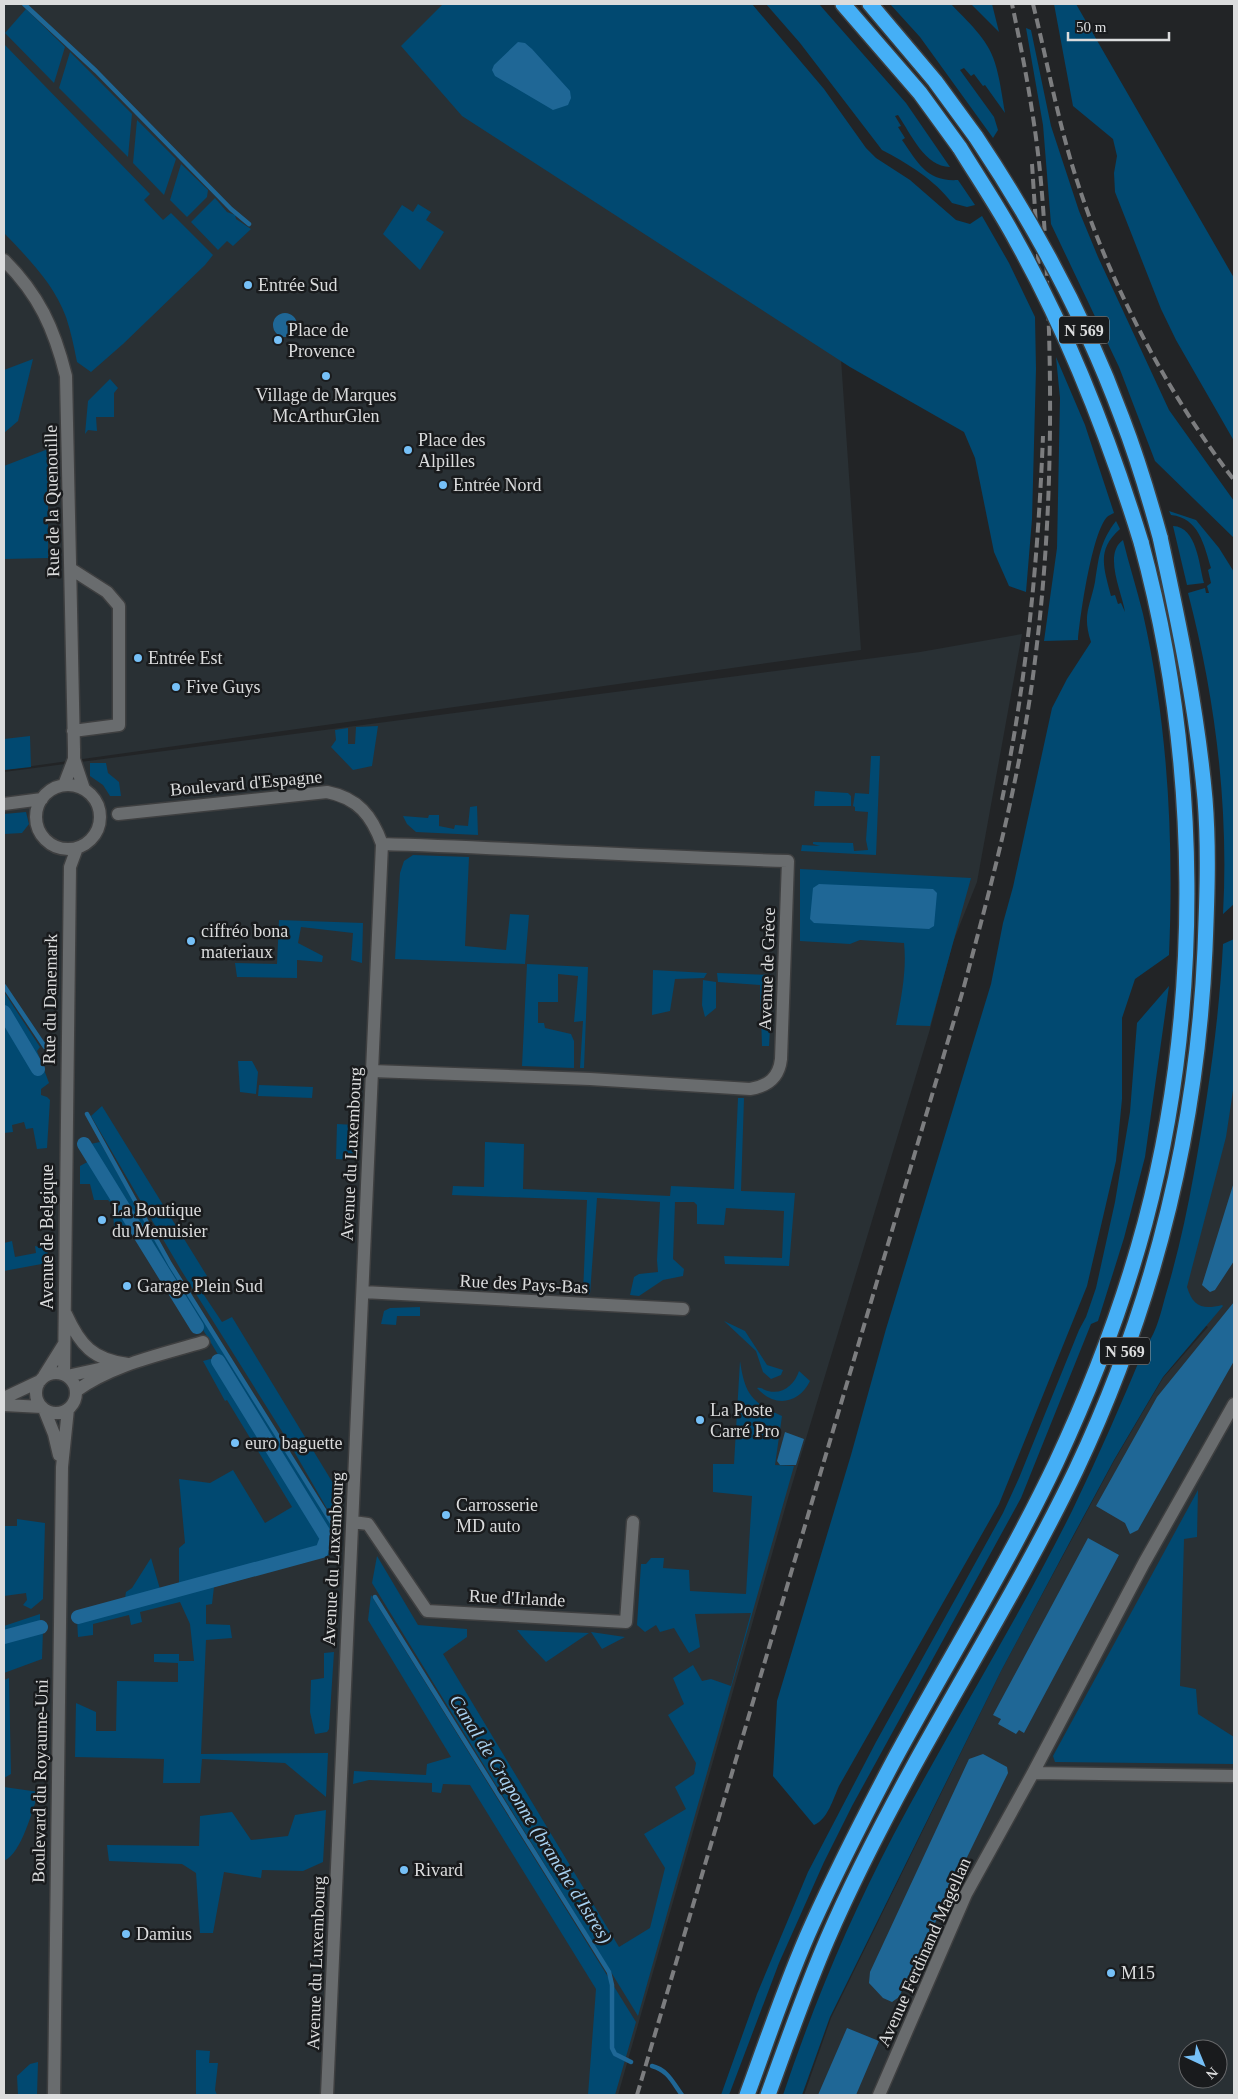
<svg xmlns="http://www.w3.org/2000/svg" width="1238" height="2099" font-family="'Times New Roman',serif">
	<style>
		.built { fill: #293034; fill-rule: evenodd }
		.green { fill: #014971 }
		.water { fill: #1f6796 }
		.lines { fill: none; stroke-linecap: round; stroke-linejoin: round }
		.stream { stroke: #1f6796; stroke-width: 4.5 }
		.canal { stroke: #1f6796; stroke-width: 14 }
		.minor-casing { stroke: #3e3f40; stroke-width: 15 }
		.highway-casing { stroke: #3e3f40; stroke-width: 18 }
		.minor { stroke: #696c6e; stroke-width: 12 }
		.highway { stroke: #45aff6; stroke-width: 15 }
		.rail { stroke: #7c7d7f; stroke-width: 4; stroke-dasharray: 10 5; stroke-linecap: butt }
		.highway-bridge-casing { stroke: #3e3f40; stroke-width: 18; stroke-linecap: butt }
		.highway-bridge { stroke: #45aff6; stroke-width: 15 }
		.poi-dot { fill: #76c0f7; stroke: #191b1d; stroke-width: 2 }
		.labels { text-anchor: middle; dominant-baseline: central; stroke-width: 5; stroke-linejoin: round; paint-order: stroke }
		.shield { fill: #191b1d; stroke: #a1a2a3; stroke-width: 1 }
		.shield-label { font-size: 16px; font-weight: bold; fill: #dbdcdd }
		.poi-label { font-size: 18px; fill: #dbdcdd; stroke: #191b1d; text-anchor: start }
		.street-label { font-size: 18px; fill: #dbdcdd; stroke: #191b1d }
		.water-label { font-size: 19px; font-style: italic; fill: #a8d2f2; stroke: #191b1d }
	</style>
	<rect width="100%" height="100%" fill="#222426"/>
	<path class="built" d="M4 4H455L841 359 861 650 4 770Z
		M1022 634 977 882 953 942 930 1029 788 1498 618 2095H4V772L920 652Z
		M1234 1080V2095H804L831 2018 1001 1671 1114 1461 1163 1378 1208 1327 1174 1305ZM1188 2049H1218V2079H1188Z"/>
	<path class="green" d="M443 4H752L824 89 866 148 876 158 910 180 956 220 970 224 982 216 1009 263 1035 317 1036 369 1032 519 1026 592 1009 586 994 552 975 458 964 432 850 367 462 116 401 46Z
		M766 4H819L906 103 950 167C925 167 911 134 898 115L895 116 901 126 898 127 905 138 902 140C918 163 927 182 958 180L975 205 967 207 952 203C935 180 907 163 882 150L800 43Z
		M890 4H951C967 21 988 39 995 63 1000 79 1002 96 1005 113L985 85 983 86 974 74 971 76 964 68 960 70 994 117 998 130 993 138 920 37Z
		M971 4H992L999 32Z
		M1054 4H1076L1234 278V441L1176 340 1161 309 1115 192 1114 173 1117 156 1113 139 1073 106Z
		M26 9 65 47 54 83 5 33Z
		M1026 28 1031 30 1051 126 1079 211 1098 257 1169 410 1234 501V538L1155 461 1119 367 1051 224 1043 125Z
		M4 44 150 194 144 200 163 220 171 213 213 255 205 265 123 344 91 372 77 362C74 347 71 332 66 317 54 284 28 258 4 233Z
		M70 52 132 114 128 157 59 88Z
		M137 120 176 159 164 195 133 163Z
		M181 164 208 190 207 197 187 217 170 200Z
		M215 198 227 212 235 215 236 219 251 229 233 246 227 241 218 250 191 222Z
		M418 204 431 212 426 220 444 232 420 270 383 234 402 205 413 212Z
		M1056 357 1085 425 1114 513C1112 514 1109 515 1107 517 1092 533 1080 616 1078 640L1044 641 1057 548 1060 398Z
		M33 359 18 421 4 433V370Z
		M110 379 118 388 114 393V417H96L97 431 88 430 85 434 88 401Z
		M48 449V558L4 559V466Z
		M1169 511 1196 520 1219 548 1234 572V904L1223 914C1229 806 1215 696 1188 593L1205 588 1206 593H1209L1207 586 1211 583 1208 570 1211 568C1204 545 1199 518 1171 515Z
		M1116 521 1120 529C1096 550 1104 568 1111 596L1115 595 1118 604 1121 603 1125 612C1122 592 1103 554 1123 540 1129 565 1137 589 1143 614 1168 724 1174 843 1169 955L1135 979 1122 1018V1099L1116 1161 1087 1286 999 1504 839 1786C833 1799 828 1819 814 1825L773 1776 777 1701 851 1455 886 1329 991 984 1003 923 1013 887 1052 708 1067 679 1091 642C1082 615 1090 607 1095 582 1099 556 1100 542 1116 521Z
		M1173 526C1197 527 1199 565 1204 583L1187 585Z
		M378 726 372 766 353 770 331 747 336 740 335 730 348 728V744H355L356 727Z
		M30 736 31 767 4 770V739Z
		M871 756H880L876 855 801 851 802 845 820 846 813 844V842L853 843 854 851 868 850 866 840 868 812 855 811V807L853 806 855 793 869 794Z
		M90 763H106L108 773 119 782 121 796H110L103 785 90 776Z
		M815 791 848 793 851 796V806H814Z
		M477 806 478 835 416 832 407 824 403 816 428 818 429 815H439V826L454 829 455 825 468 826 470 807Z
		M26 812 29 824 22 833 4 834V814Z
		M413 855 469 857 465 946 506 950 510 914 529 915 525 964 395 959 400 873 404 861Z
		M800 869 971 878 930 1026 896 1025C901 999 907 970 904 943L860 940 850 944 800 941Z
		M279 920 363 923 362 963 351 960 353 933 301 927 298 943 323 956 322 962 297 960V978L237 977 235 963 277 964Z
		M1234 939V1084L1226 1137 1187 1287C1193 1307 1203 1310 1222 1305L1223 1306 1163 1377 1114 1460 1073 1536 1001 1671 830 2017 802 2095H783C813 2006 850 1917 894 1834 952 1725 1017 1621 1072 1511 1098 1457 1122 1402 1145 1347 1158 1332 1162 1306 1168 1287 1179 1249 1187 1212 1194 1173 1208 1096 1219 1021 1223 944Z
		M527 964 588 967 584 1068H580L583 1021 574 1022 578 976 558 974V1002H538V1023H544L545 1028 571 1034 574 1041V1068L522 1066Z
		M653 970 707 973 704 978 675 979 670 1011 652 1015Z
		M717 973 773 975 769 1046H762L760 985 718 982Z
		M703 980 716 982V1008L705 1017 702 1005Z
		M1169 986 1145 1157 1124 1238 1098 1321 1091 1324 1021 1498 852 1806 824 1862 779 1963 729 2095H721L757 1994 808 1872 876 1742 1003 1513 1019 1478 1079 1330 1086 1317 1096 1288 1115 1202 1130 1112 1137 1023Z
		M4 992 40 1047 37 1051 49 1083 41 1089V1095L47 1097 50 1100 47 1148 37 1149 33 1128 26 1129 24 1122 12 1125 13 1132 4 1133Z
		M238 1061H252L258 1072 256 1094 240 1092Z
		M259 1085 313 1087 312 1098 258 1096Z
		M738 1098H744L741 1191 795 1193 789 1266 725 1264 724 1256 782 1258 784 1211 726 1208 724 1225 697 1224V1205L694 1202H675L673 1259 684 1269 683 1276 663 1280 639 1296 630 1295 634 1277 639 1274 658 1272 657 1260 660 1202 597 1198 590 1294 583 1293 587 1200 452 1195 453 1186 484 1187 485 1142 524 1144 523 1189 670 1196 671 1186 734 1189Z
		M102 1106 207 1276 200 1289 222 1322 232 1317 339 1493 337 1526 288 1441 181 1270 91 1116Z
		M337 1124 355 1125 353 1160 336 1159Z
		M100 1142 170 1267 336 1533 337 1553 214 1587 212 1604 206 1605V1624L230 1625 232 1638 206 1640 201 1754 328 1753 326 1797 285 1763 202 1759 200 1783H163L164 1759 75 1757 76 1703 96 1712V1731H116L117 1681 178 1682V1663L154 1662V1654H179V1661H194L190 1624 180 1602 140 1612 142 1622 131 1625 129 1615 93 1624V1635L78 1637 77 1619 322 1552 325 1551 329 1537 90 1144Z
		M91 1160 136 1233 115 1236 112 1204 108 1200H94L90 1184H80V1166Z
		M12 1241 15 1257 36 1253 35 1246 48 1249 47 1263 4 1271V1243Z
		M420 1307V1316H397L396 1325 381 1324 384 1311 390 1308Z
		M724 1321 745 1331 767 1365 783 1370 781 1375 771 1379 763 1372 756 1351Z
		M214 1358 323 1538 319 1548 77 1615V1611L125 1598 126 1592 132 1588 151 1558 160 1589 179 1583V1548L185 1543 179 1479 210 1483 233 1470 265 1523 292 1507 227 1400 225 1401 203 1361Z
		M740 1361C745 1394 751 1402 782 1416L775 1465 794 1466 638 2016 372 1583 377 1556 418 1625 467 1629V1637L443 1654 619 1947 650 1928 665 1868 644 1834 686 1809 675 1787 694 1774 696 1763 668 1715 684 1704 673 1678 693 1665 702 1681 711 1679 731 1686 751 1613 695 1614 700 1647 689 1653 674 1628 660 1632 656 1625 645 1632 637 1625 641 1564H646L651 1558H664L663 1568 689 1570 690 1591 746 1594 752 1496 713 1492V1464H734Z
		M799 1371 810 1381C799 1404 774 1408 757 1388 762 1387 763 1390 768 1391 783 1395 795 1384 799 1371Z
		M1198 1490 1197 1537 1184 1539 1180 1686 1196 1689 1198 1714 1234 1737V1764L1055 1762 1053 1756Z
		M17 1519 45 1523 43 1599 31 1609 23 1605 27 1600 26 1593 4 1596V1526H17Z
		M371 1595 636 2022 615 2095H588L596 1989 470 1785 443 1784 441 1793 432 1792V1783L369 1780 353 1784 354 1771 426 1775 427 1764 451 1757 368 1620Z
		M40 1614V1624L4 1634V1626Z
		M43 1630 42 1659 4 1673V1639Z
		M517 1630 589 1633 546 1662C536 1651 526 1642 517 1630Z
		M591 1632 625 1637 602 1649Z
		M334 1652 329 1729 327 1732 315 1734 310 1712 311 1680 324 1678V1653Z
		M9 1678 11 1774 4 1778V1680Z
		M4 1787 39 1792C32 1810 22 1853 4 1861Z
		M326 1810 323 1862 303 1871 262 1870 261 1878 224 1872 213 1933H200L196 1873 182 1864 109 1861 107 1845 199 1846 200 1816 232 1812 251 1840 288 1836 295 1815Z
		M196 2050 210 2051 209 2063H218L215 2090 217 2095H196Z
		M38 2062 37 2095H18L17 2076 30 2064Z"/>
	<path class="water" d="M518 42 525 43 532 49 570 91 571 98 568 105 553 110 495 76 492 70 494 65Z
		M273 325a12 12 0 1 1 24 0a12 12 0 1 1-24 0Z
		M819 884 933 889 937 893 934 926 929 929 814 923 810 919 813 888Z
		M1234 1182V1261L1215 1290 1210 1292 1202 1285Z
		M1234 1302V1361L1138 1530 1130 1534 1125 1523 1096 1506 1157 1397Z
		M785 1432 804 1439 796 1465H780L777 1461Z
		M1088 1538 1119 1555 1024 1733 1019 1730 1016 1734 998 1724 1001 1719 993 1715Z
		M983 1754 1007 1767 1008 1773 899 1997 892 2002 883 1998 869 1983 870 1972 969 1759Z
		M847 2028 879 2041 856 2095H818Z"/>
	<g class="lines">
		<path class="stream" d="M24 4 96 71 231 209 249 224
			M4 986 45 1047
			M87 1114 170 1264 334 1526
			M375 1597 609 1972 612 1985V2048L615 2054 631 2062
			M652 2066C668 2070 673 2083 682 2095"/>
		<path class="canal" d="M4 1012 38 1069
			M84 1144 197 1327
			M78 1617 322 1551 327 1538 218 1361
			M4 1637 41 1627"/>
		<g class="minor-casing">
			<path id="minor" d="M4 260C39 295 54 328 66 376L74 749V759L64 785
				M71 569 107 592 119 606V725L73 731
				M74 759 84 789
				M36 817a32 32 0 1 1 64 0a32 32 0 1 1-64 0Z
				M4 804 42 799
				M118 814 327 792C358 798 372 816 382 844L327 2095
				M372 1071 590 1079 750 1089C769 1086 779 1077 781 1059L788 861C653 857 518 848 382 844
				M363 1292 683 1309
				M66 1314C80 1345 93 1360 128 1364
				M36 1393a20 20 0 1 1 40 0a20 20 0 1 1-40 0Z
				M64 1374 70 867 77 848
				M44 1376 64 1344
				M67 1376 108 1367
				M76 1391C114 1364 160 1355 203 1342
				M4 1398 40 1381
				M4 1405 42 1407
				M44 1409 54 1434 59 1455
				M353 1522 368 1524 427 1611 626 1622 633 1522
				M1033 1773 1234 1776
				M54 2095 62 1467 68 1409
				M879 2095 966 1894 1033 1773 1144 1563 1234 1404"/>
		</g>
		<g class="highway-casing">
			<path id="highway" d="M843 4 920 93 960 148
				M870 4 935 81 976 137
				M747 2095C768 2038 787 1980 812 1925 837 1870 865 1815 893 1762 947 1662 1007 1566 1056 1463 1092 1386 1123 1305 1145 1223 1203 1005 1200 759 1141 542
				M768 2095C787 2043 805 1991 827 1940 852 1882 882 1824 912 1769 967 1669 1027 1572 1076 1470 1154 1305 1197 1131 1205 949 1207 899 1209 849 1205 799 1197 710 1179 624 1160 537"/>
		</g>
		<use href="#minor" class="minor"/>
		<use href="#highway" class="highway"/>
		<path class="rail" d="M1033 4C1048 65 1059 127 1079 187 1113 290 1168 394 1234 480
			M1032 164 1040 286
			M1002 800C1027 678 1038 560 1043 436
			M637 2095 963 990C993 879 1023 766 1036 652 1049 546 1052 439 1049 332 1047 275 1045 218 1039 162 1033 109 1023 56 1012 4"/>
		<g class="highway-bridge-casing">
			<path id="highway-bridge" d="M976 137C1034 224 1086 320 1122 418 1137 457 1149 497 1160 537
				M960 148C979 179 1000 210 1017 242 1070 337 1109 438 1141 542"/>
		</g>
		<use href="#highway-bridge" class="highway-bridge"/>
	</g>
	<g class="poi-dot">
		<circle cx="248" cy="285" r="5"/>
		<circle cx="278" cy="340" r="5"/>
		<circle cx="326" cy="376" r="5"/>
		<circle cx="408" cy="450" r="5"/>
		<circle cx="443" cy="485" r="5"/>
		<circle cx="138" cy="658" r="5"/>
		<circle cx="176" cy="687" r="5"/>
		<circle cx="191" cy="941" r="5"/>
		<circle cx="102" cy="1220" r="5"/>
		<circle cx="127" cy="1286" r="5"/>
		<circle cx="700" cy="1420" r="5"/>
		<circle cx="235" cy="1443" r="5"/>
		<circle cx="446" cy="1515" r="5"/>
		<circle cx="404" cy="1870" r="5"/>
		<circle cx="126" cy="1934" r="5"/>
		<circle cx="1111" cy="1973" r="5"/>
	</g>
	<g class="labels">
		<g class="shield">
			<rect x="1059" y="316.5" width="50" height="27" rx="4"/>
			<rect x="1100" y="1337.5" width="50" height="27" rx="4"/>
		</g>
		<g class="shield-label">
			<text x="1084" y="330">N 569</text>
			<text x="1125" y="1351">N 569</text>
		</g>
		<g class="poi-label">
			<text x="258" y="285">Entrée Sud</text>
			<text x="288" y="330">Place de<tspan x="288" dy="21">Provence</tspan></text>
			<text x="326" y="395" text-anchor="middle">Village de Marques<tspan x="326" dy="21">McArthurGlen</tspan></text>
			<text x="418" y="440">Place des<tspan x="418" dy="21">Alpilles</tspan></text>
			<text x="453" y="485">Entrée Nord</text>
			<text x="148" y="658">Entrée Est</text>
			<text x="186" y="687">Five Guys</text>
			<text x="201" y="931">ciffréo bona<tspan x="201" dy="21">materiaux</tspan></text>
			<text x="112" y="1210">La Boutique<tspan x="112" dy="21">du Menuisier</tspan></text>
			<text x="137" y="1286">Garage Plein Sud</text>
			<text x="710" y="1410">La Poste<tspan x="710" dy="21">Carré Pro</tspan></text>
			<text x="245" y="1443">euro baguette</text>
			<text x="456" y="1505">Carrosserie<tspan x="456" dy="21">MD auto</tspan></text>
			<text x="414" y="1870">Rivard</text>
			<text x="136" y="1934">Damius</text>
			<text x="1121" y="1973">M15</text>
		</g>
		<g class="street-label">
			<text transform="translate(52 501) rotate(-91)">Rue de la Quenouille</text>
			<text transform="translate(246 783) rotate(-5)">Boulevard d'Espagne</text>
			<text transform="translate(767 969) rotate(-88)">Avenue de Grèce</text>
			<text transform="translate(50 999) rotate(-89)">Rue du Danemark</text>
			<text transform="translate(351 1154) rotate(-87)">Avenue du Luxembourg</text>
			<text transform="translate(47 1237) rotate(-90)">Avenue de Belgique</text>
			<text transform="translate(524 1284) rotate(3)">Rue des Pays-Bas</text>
			<text transform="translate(333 1559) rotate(-87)">Avenue du Luxembourg</text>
			<text transform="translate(517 1598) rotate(3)">Rue d'Irlande</text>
			<text transform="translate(40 1781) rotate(-89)">Boulevard du Royaume-Uni</text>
			<text transform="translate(924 1952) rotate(-66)">Avenue Ferdinand Magellan</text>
			<text transform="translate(316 1963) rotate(-88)">Avenue du Luxembourg</text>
		</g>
		<g class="water-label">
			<text transform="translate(531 1819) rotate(58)">Canal de Craponne (branche d'Istres)</text>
		</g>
	</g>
	<rect width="1238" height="2099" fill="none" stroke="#dbdcdd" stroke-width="10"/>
	<g transform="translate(1203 2064) rotate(136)"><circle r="24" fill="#191b1d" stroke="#67686a"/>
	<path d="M0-4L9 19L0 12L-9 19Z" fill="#76c0f7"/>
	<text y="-8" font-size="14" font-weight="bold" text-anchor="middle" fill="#dbdcdd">N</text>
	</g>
	<path d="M1068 32v8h101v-8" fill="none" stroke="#dbdcdd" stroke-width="2.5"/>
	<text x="1076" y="32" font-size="15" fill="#dbdcdd" stroke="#191b1d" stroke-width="4" paint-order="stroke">50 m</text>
</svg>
